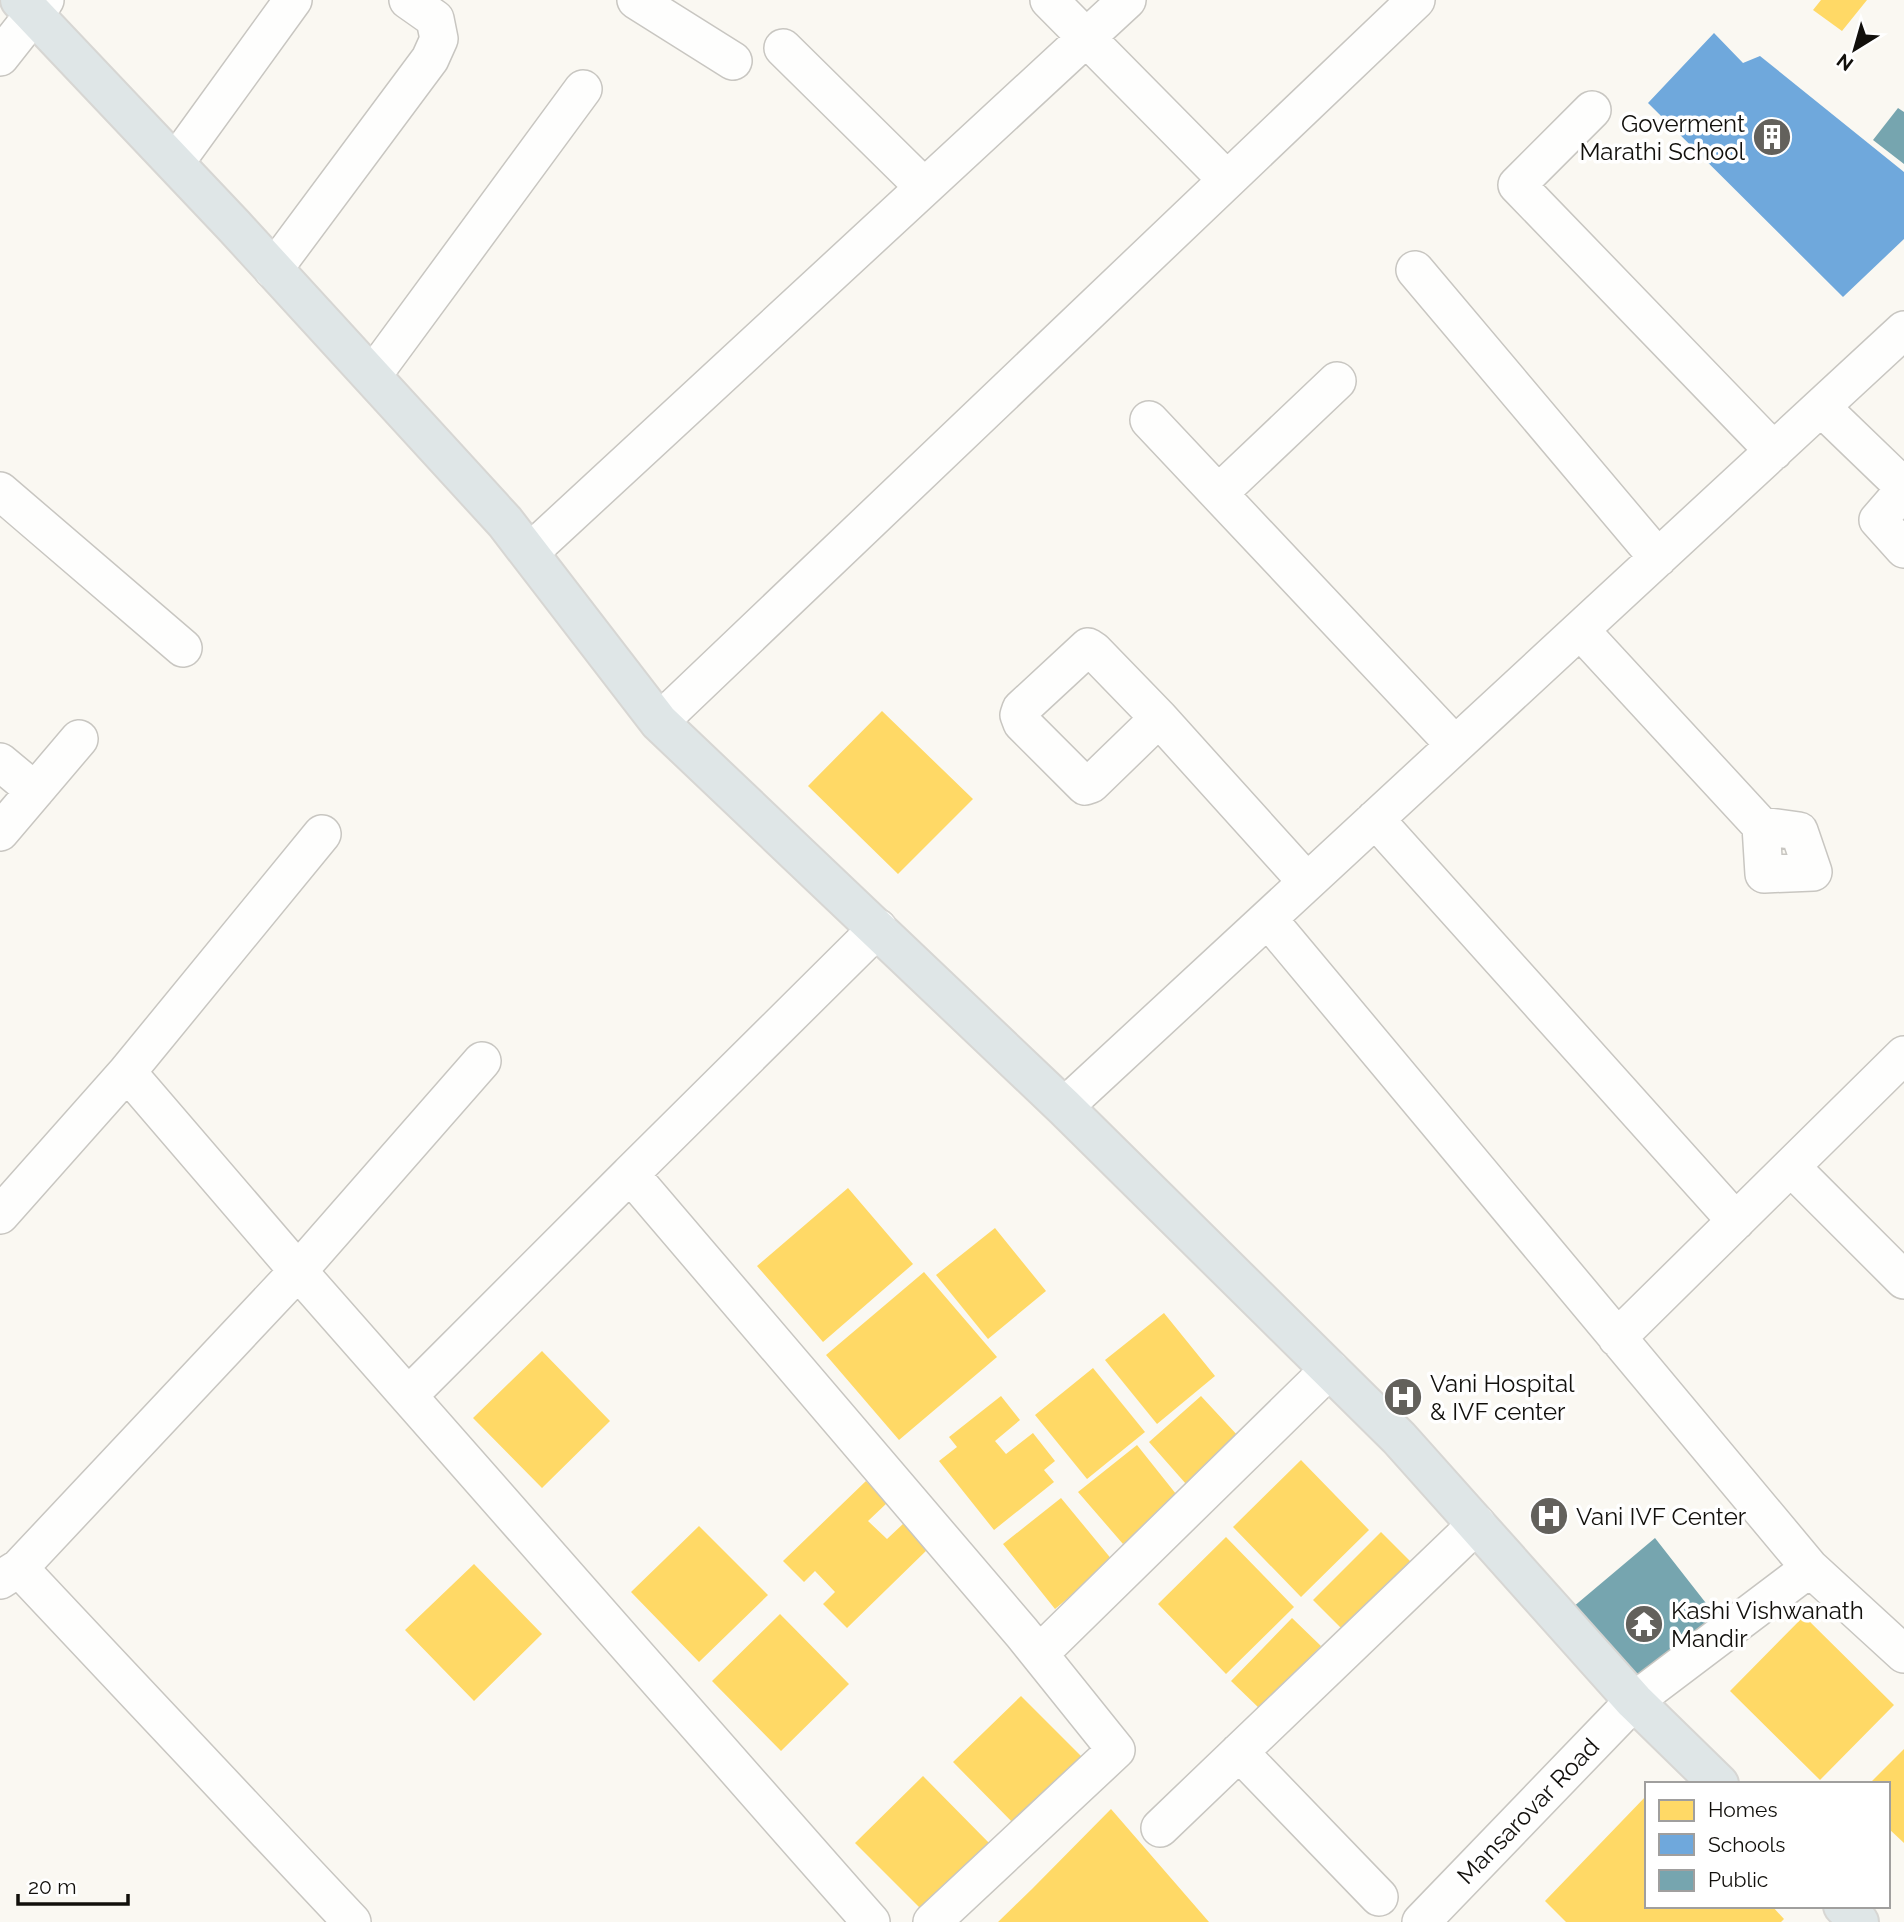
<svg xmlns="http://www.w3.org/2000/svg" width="1904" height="1922" font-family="Raleway,sans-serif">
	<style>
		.homes { fill: #ffd966 }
		.schools { fill: #6fa8dc }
		.public { fill: #76a5af }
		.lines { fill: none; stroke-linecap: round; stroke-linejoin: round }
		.minor-casing { stroke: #c8c6c1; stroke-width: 40 }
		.major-casing { stroke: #d7d6d3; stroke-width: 42 }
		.minor { stroke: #fefefd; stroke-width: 37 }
		.major { stroke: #dfe6e7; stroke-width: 38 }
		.labels { text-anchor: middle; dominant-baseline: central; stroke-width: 7; stroke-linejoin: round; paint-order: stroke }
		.poi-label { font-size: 24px; fill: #12100c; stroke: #fff; text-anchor: start }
		.street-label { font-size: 24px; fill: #12100c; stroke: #fff }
	</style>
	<rect width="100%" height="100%" fill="#faf8f2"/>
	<path class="homes" d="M1821 0H1867L1842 31 1813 10Z
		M882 711 973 799 898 874 808 786Z
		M848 1188 913 1264 823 1342 757 1266Z
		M995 1228 1046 1291 988 1339 936 1275Z
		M924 1272 997 1357 899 1440 826 1355Z
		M1164 1313 1215 1376 1157 1424 1105 1360Z
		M542 1351 610 1421 542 1488 473 1418Z
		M1093 1368 1145 1432 1087 1479 1035 1415Z
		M1001 1396 1020 1420 995 1441 1006 1454 1033 1433 1055 1461 1044 1470 1054 1482 994 1530 939 1461 957 1447 949 1437Z
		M1201 1396 1239 1437 1186 1484 1149 1442Z
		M1137 1445 1180 1499 1123 1544 1078 1492Z
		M1301 1460 1369 1530 1301 1597 1233 1527Z
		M866 1481 887 1503 868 1521 887 1539 904 1523 929 1548 847 1628 823 1604 835 1592 815 1571 804 1582 783 1561Z
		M1061 1498 1113 1561 1055 1609 1003 1544Z
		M699 1526 768 1595 699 1662 631 1592Z
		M1381 1532 1412 1563 1344 1631 1313 1600Z
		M1226 1537 1294 1607 1226 1674 1158 1604Z
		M474 1564 542 1634 474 1701 405 1630Z
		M780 1614 849 1684 781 1751 712 1681Z
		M1804 1616 1894 1705 1820 1780 1730 1691Z
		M1292 1618 1321 1646 1260 1709 1231 1681Z
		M1021 1696 1090 1765 1022 1832 953 1762Z
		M1904 1749V1843L1888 1828V1784H1869Z
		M923 1776 992 1846 924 1912 855 1843Z
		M1647 1795V1906H1772L1784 1919 1781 1922H1566L1545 1901Z
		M1111 1809 1209 1922H998L1032 1889Z"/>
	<path class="schools" d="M1714 33 1743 63 1760 56 1904 172V239L1843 297 1648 103Z"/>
	<path class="public" d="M1898 108 1904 112V164L1873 140Z
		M1655 1538 1727 1630 1634 1701 1560 1618Z"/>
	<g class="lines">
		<g class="minor-casing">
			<path id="minor" d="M636 0 733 61
				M1049 0 1227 180
				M783 48 924 187
				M0 57 45 0
				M1592 110 1517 185 1774 451
				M175 163 293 0
				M273 270 430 59 439 39 435 19 408 0
				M1415 270 1658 558
				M372 376 583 89
				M1821 407 1904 487
				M1149 420 1455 745
				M1904 490 1878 520 1904 549
				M0 491 183 648
				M1220 492 1337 381
				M529 553 1127 0
				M1580 630 1761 826 1799 831 1813 872 1764 874 1761 826
				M1159 718 1094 651 1088 647 1021 709 1019 715 1022 723 1085 786 1091 784 1159 718 1307 882
				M659 722 1416 0
				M0 762 35 791
				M1375 819 1736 1221
				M0 832 79 739
				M322 834 127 1072 298 1271 871 1922
				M1268 919 1810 1568 1634 1701 1421 1922
				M1064 1107 1904 330
				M1791 1167 1904 1280
				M630 1174 878 928
				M0 1215 127 1072
				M1617 1338 1904 1055
				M408 1396 630 1174 1022 1633 1116 1750 932 1922
				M19 1568 352 1922
				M1810 1568 1904 1654
				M0 1580 19 1568 298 1271 482 1061
				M1039 1654 1330 1369
				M1239 1752 1379 1897
				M1160 1828 1477 1524"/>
		</g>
		<g class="major-casing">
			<path id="major" d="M20 0 234 226 505 522 659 722 1064 1107 1399 1438 1634 1701 1719 1784
				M1843 1906 1859 1922"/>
		</g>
		<use href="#minor" class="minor"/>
		<use href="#major" class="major"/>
	</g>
	<defs>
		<g id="building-disc" transform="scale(2.0125)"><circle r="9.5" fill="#63615c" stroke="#fff"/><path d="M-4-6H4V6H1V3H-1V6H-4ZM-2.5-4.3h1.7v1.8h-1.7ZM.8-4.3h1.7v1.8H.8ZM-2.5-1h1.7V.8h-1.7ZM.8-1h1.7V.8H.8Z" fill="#fff"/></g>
		<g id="hospital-disc" transform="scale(2.0125)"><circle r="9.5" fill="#63615c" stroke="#fff"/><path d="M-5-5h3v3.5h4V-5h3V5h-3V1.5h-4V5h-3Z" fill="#fff"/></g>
		<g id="temple-disc" transform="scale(2.0125)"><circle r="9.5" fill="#63615c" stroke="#fff"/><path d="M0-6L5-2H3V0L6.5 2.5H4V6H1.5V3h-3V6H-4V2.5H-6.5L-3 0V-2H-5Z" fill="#fff"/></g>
	</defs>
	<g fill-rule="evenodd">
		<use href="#building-disc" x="1772" y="137"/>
		<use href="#hospital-disc" x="1403" y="1397"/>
		<use href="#hospital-disc" x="1549" y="1516"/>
		<use href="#temple-disc" x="1644" y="1624"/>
	</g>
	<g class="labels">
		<g class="poi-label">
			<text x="1745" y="123" text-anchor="end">Goverment<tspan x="1745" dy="28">Marathi School</tspan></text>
			<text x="1430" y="1383">Vani Hospital<tspan x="1430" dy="28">&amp; IVF center</tspan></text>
			<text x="1576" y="1516">Vani IVF Center</text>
			<text x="1671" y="1610">Kashi Vishwanath<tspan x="1671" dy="28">Mandir</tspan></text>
		</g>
		<g class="street-label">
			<text transform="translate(1528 1811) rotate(-46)">Mansarovar Road</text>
		</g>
	</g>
	<rect x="1645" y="1782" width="245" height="126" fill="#ffffff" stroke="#a09f9e" stroke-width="2"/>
	<rect x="1659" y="1800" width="35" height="21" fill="#ffd966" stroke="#a09f9e" stroke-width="2"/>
	<text x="1708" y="1817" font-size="21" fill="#12100c">Homes</text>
	<rect x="1659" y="1834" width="35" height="21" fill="#6fa8dc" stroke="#a09f9e" stroke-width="2"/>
	<text x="1708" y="1852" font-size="21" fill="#12100c">Schools</text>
	<rect x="1659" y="1870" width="35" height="21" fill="#76a5af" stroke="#a09f9e" stroke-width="2"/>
	<text x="1708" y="1887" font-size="21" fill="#12100c">Public</text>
	<g transform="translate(1855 49) rotate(217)" stroke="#ffffff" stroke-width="5" paint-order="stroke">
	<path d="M0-5L12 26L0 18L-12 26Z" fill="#12100c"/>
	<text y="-10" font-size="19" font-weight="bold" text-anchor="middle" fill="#12100c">N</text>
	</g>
	<path d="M18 1894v10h110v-10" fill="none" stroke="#12100c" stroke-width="3.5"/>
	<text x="28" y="1894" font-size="21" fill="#12100c" stroke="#ffffff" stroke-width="5" paint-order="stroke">20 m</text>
</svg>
